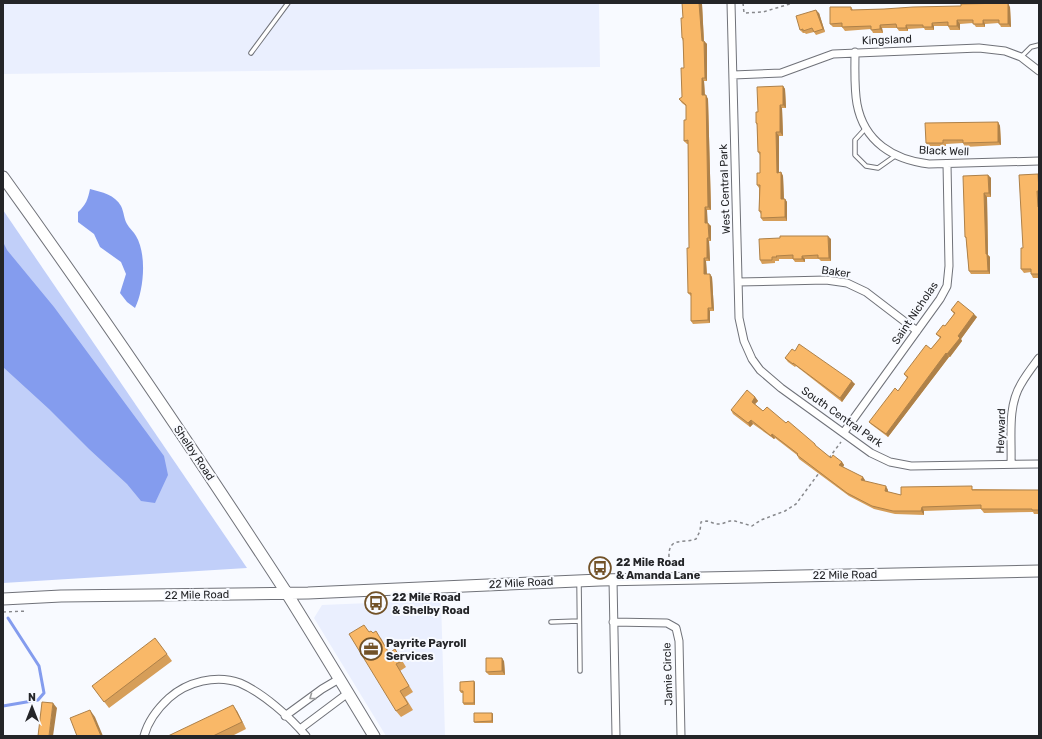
<svg xmlns="http://www.w3.org/2000/svg" width="1042" height="739" font-family="Rubik,sans-serif">
	<style>
		.built { fill: #eaeffe }
		.green { fill: #c1cff9 }
		.water { fill: #849cee }
		.lines { fill: none; stroke-linecap: round; stroke-linejoin: round }
		.stream { stroke: #849cee; stroke-width: 3 }
		.lane-casing { stroke: #707279; stroke-width: 5.5 }
		.street-casing { stroke: #707279; stroke-width: 9 }
		.secondary-casing { stroke: #707279; stroke-width: 13 }
		.path { stroke: #87888c; stroke-width: 1.5; stroke-dasharray: 3 3; stroke-linecap: butt }
		.lane { stroke: #fff; stroke-width: 3.5 }
		.street { stroke: #fff; stroke-width: 7 }
		.secondary { stroke: #fff; stroke-width: 11 }
		.wall { fill: #d69e59 }
		.shaded-wall { fill: #ae8149 }
		.building { fill: #f9b868; stroke: #ae8149 }
		.oneway { stroke: #9c9d9e }
		.labels { text-anchor: middle; dominant-baseline: central; stroke-width: 4; stroke-linejoin: round; paint-order: stroke }
		.street-label { font-size: 11px; fill: #242528; stroke: #f8faff }
		.poi-label { font-size: 11px; font-weight: bold; fill: #242528; stroke: #f8faff; text-anchor: start }
	</style>
	<rect width="100%" height="100%" fill="#f8faff"/>
	<path class="built" d="M3 3H599L600 67 3 74Z
		M441 600 445 736H386L314 618 322 605Z"/>
	<path class="green" d="M3 210 247 568 3 583Z"/>
	<path class="water" d="M90 189C102 192 115 195 121 206 124 212 124 219 127 224 129 228 134 232 136 236 147 254 144 290 135 308L127 302 120 293 126 274 121 262 100 247 94 234 78 222V212C86 205 88 199 90 189Z
		M3 242 7 250 54 307 164 456 168 475 155 503 141 501 127 484 89 449 49 409 3 367Z"/>
	<g class="lines">
		<path class="stream" d="M3 706 38 700 44 693 39 666 8 618"/>
		<g class="lane-casing">
			<path id="lane" d="M251 53 288 3
				M1021 57 1031 47 1039 45
				M866 128 855 140V155L866 166 878 168 895 156
				M579 582 580 671
				M551 622 579 621"/>
		</g>
		<g class="street-casing">
			<path id="street" d="M731 3 739 318 744 341 752 359 760 370 781 388 871 453 890 462 911 466 1039 464
				M855 52C855 69 854 87 857 104 864 142 894 160 929 164L1039 161
				M733 75 781 73 833 54 979 48 1005 51 1021 57 1039 71
				M738 282 826 280 847 283 866 292 917 331
				M844 432 940 299 947 286 949 266 947 164
				M1011 464C1012 438 1007 407 1021 384 1026 375 1033 366 1039 358
				M613 580 616 736
				M613 622 667 623 676 628 679 641 681 736
				M285 716 322 689 339 679
				M300 729 348 693
				M144 736C148 721 157 709 169 698 187 682 216 674 240 683 263 693 290 717 306 736"/>
		</g>
		<g class="secondary-casing">
			<path id="secondary" d="M3 177C101 313 195 452 286 592 316 640 345 688 374 736
				M3 599 61 596 308 593 600 580 1039 571"/>
		</g>
		<path class="path" d="M743 3 744 13 763 12 793 3
			M829 458 841 442
			M669 557C668 536 684 544 696 539L700 531 701 522 707 521 716 524H721L730 521H735L752 526 761 520 785 511 796 504 819 473
			M3 612 27 611"/>
		<use href="#lane" class="lane"/>
		<use href="#street" class="street"/>
		<use href="#secondary" class="secondary"/>
	</g>
	<path class="wall" d="M682 3H705V4H702L704 41 707 44V81H704L705 95 708 99 711 210H707V223L711 226V241H709L710 261H706L707 274 712 277 714 311H710V323L693 324 691 321V296L688 293 689 248 688 144H687L684 141 686 120V106L682 103 679 99 682 97 684 68 683 41 682 38 683 18Z
		M851 7 853 10 1010 7 1011 27H1001L999 23 985 24V27H976L973 23 960 24V30H950L948 26H934V30H925L924 28 908 29V31H899L897 28H882L883 33H873L871 29 845 31 842 27H833L830 24Z
		M819 13 825 32 816 35 814 32 806 34 805 33H803L800 30Z
		M783 86 785 89 786 108H782L783 136H779V172H781L783 176 784 199H785L787 202V221H763L761 218V214L759 211V188L757 185 760 173V155L758 152 757 125 756 123 758 112Z
		M998 122 1000 126 1001 145 965 147 963 143 946 144V146H928L926 143Z
		M1038 174 1039 176V278H1033L1031 274V272L1024 273 1021 269 1023 248Z
		M988 175 991 178V197H987L988 255 990 257V274H971L969 271 966 238 965 237Z
		M831 239V261H821L819 259H805V262H795L793 259H779V261H775V263L762 264 760 260Z
		M951 310 977 317 961 339 962 341 950 357H949L888 437 872 425 869 422 898 391 907 378 904 374 931 349 940 338 936 334 945 326 954 314Z
		M795 351 855 384 842 402 796 366 795 367 788 362 785 358Z
		M755 397 758 401 755 404 763 411 786 423 831 458 842 462 844 465 843 467 865 480V481L888 490V492L901 495 975 489 1039 490V514H1034L1033 512 984 513 981 509 924 511V515L895 514 874 509 849 496 799 459 797 455 775 438 774 439 753 424 750 427 733 414 731 410Z
		M369 632 381 638 389 653 395 649 406 667 400 671 413 692 405 697 413 710 401 717 396 711Z
		M167 654 172 661 109 708 92 686Z
		M504 661 505 675H489L486 672Z
		M474 681 475 683V705H464L463 703V693H461L460 691Z
		M237 711 246 729 232 736H168Z
		M492 713 493 714V723H475L474 722Z"/>
	<path class="shaded-wall" d="M699 3H701L702 4 704 44 702 41Z
		M1008 3 1010 7 1011 27 1008 24Z
		M816 10 819 13 825 32 823 29Z
		M957 20 960 24V30L957 26Z
		M983 20 985 24V27L983 24Z
		M932 23 934 26V30L932 27Z
		M880 25 882 28 883 33 880 29Z
		M906 25 908 29V31L906 28Z
		M704 41 707 44V81L705 78Z
		M702 78 704 81 705 99 702 95Z
		M783 86 785 89 786 108 783 105Z
		M706 95 708 99 711 210 708 207Z
		M780 105 782 108 783 136 780 132Z
		M998 122 1000 126 1001 145 998 142Z
		M776 132 779 136V176L777 173Z
		M781 172 783 176 784 202 781 199Z
		M988 175 991 178V197L989 193Z
		M1037 191 1039 193V209L1038 207Z
		M984 193 987 197 988 255 990 257V274L988 271 986 254Z
		M785 199 787 202V221L785 217Z
		M705 207 707 210 708 226 705 223Z
		M708 223 711 226V241L709 238Z
		M828 236 831 239V261L829 258Z
		M707 238 709 241 710 261 707 258Z
		M802 256 805 259V262L802 259Z
		M704 258 706 261 707 278 704 274Z
		M710 274 712 277 714 311 712 308Z
		M708 308 710 311V323L708 320Z
		M974 314 977 317 961 339 962 341 950 357 947 354 958 336Z
		M946 353 949 357 888 437 886 434Z
		M852 381 855 384 842 402 840 398Z
		M755 397 758 401 754 405 752 402Z
		M751 420 753 424 750 427 748 423Z
		M772 434 775 438 774 439 771 436Z
		M842 462 844 465 842 469 839 465Z
		M863 477 865 480 864 484 861 480Z
		M886 486 888 490 887 494 885 491Z
		M922 507 924 511V515L921 511Z
		M502 658 504 661 505 675 502 671Z
		M474 681 475 683V705L474 703Z
		M53 703 57 708 53 736H49Z
		M233 705 237 711 246 729 242 722Z
		M90 710 95 717 103 736H101Z
		M492 713 493 714V723L492 721Z"/>
	<path class="building" d="M682 3H699L702 41H704L705 78H702V95H706L708 207H705V223H708L709 238H707V258H704V274H710L712 308H708V320L691 321V293H688L687 248H689L688 140 684 141V120H686V105L679 99 682 97 681 68H684L683 38H682L681 18H683Z
		M1008 3V24H999V20H983V24H973V20H957V26H948V22L932 23V27H923V25H906V28H897L896 24 880 25V29L871 30V26L842 27V23L830 24V7H851V10L884 9 913 7 961 6V4Z
		M816 10 823 29 814 32 812 28 803 31V29L800 30 796 16Z
		M783 86V105H780V132H776L777 173 781 172V199H785V217L761 218V211H759L760 185H757V173H760V152H758L757 123H756V112H758L757 87Z
		M998 122V142L963 143V140H943V143H926L925 123Z
		M1038 174 1039 191H1037L1038 207H1039V274H1031V269H1021V248H1023L1019 175Z
		M988 175 989 193H984L986 254H987L988 271H969L966 237H965L963 176Z
		M780 236H828L829 258H818V255L802 256V259H793V255L776 256 777 257H772V260H760L759 239 780 238Z
		M958 301 974 314 958 336 960 338 947 354 946 353 886 434 869 422 895 388 898 391 908 377 904 374 926 345 931 349 941 337 936 334 943 325 945 326 955 313 951 310Z
		M799 344 852 381 840 398 793 363V364L785 358 792 349 795 351Z
		M747 390 755 397 752 402 763 411 767 407 786 423 788 421 815 444V445L831 458 833 455 842 462 839 465 863 477 861 480 886 486 885 491 901 495V487L972 486V490H1039V510H1032V509H981V505L922 507 921 511H893L872 506 847 493 797 455 798 454 772 434 771 436 751 420 748 423 731 410Z
		M364 625 369 632 371 631 373 633 376 631 389 653 395 649 402 661 396 664 409 686 400 691 408 704 396 711 349 634Z
		M155 638 167 654 104 702 92 686Z
		M486 658H502V671L486 672Z
		M474 681V703H463V691H460V682Z
		M42 702 53 703 49 736H38Z
		M233 705 242 722 213 736H168Z
		M90 710 101 736H77L70 718Z
		M474 713H492V721L474 722Z"/>
	<defs><path id="oneway-chevron" d="M-2-3.5L2.5 0L-2 3.5" fill="none" stroke-width="1.6" stroke-linecap="round" stroke-linejoin="round"/></defs>
	<use class="oneway" href="#oneway-chevron" transform="translate(312 697) rotate(144)"/>
	<defs>
		<g id="bus-ring" transform="scale(1.15)"><circle r="9.5" fill="#f8faff" stroke="#725228" stroke-width="1.5"/><path d="M-5-6H5V4H4V6H2V4H-2V6H-4V4H-5ZM-3.5-4V0h7V-4ZM-3.5 1.2v1.5H-2V1.2ZM2 1.2v1.5H3.5V1.2Z" fill="#725228"/></g>
		<g id="office-ring" transform="scale(1.15)"><circle r="9.5" fill="#f8faff" stroke="#725228" stroke-width="1.5"/><path d="M-6-3h4V-5.5h4V-3h4V5H-6ZM-1-4.5V-3h2v-1.5ZM-6 0V1H6V0Z" fill="#725228"/></g>
	</defs>
	<g fill-rule="evenodd">
		<use href="#bus-ring" x="600" y="568"/>
		<use href="#bus-ring" x="376" y="603"/>
		<use href="#office-ring" x="371" y="649"/>
	</g>
	<g class="labels">
		<g class="street-label">
			<text transform="translate(887 40) rotate(-2)">Kingsland</text>
			<text transform="translate(944 151) rotate(2)">Black Well</text>
			<text transform="translate(725 189) rotate(-92)">West Central Park</text>
			<text transform="translate(836 272) rotate(8)">Baker</text>
			<text transform="translate(915 313) rotate(-56)">Saint Nicholas</text>
			<text transform="translate(842 417) rotate(35)">South Central Park</text>
			<text transform="translate(1001 431) rotate(-88)">Heyward</text>
			<text transform="translate(194 453) rotate(56)">Shelby Road</text>
			<text transform="translate(845 575) rotate(-1)">22 Mile Road</text>
			<text transform="translate(521 583) rotate(-3)">22 Mile Road</text>
			<text transform="translate(197 595) rotate(-1)">22 Mile Road</text>
			<text transform="translate(668 674) rotate(-92)">Jamie Circle</text>
		</g>
		<g class="poi-label">
			<text x="616" y="562">22 Mile Road<tspan x="616" dy="13">&amp; Amanda Lane</tspan></text>
			<text x="392" y="597">22 Mile Road<tspan x="392" dy="13">&amp; Shelby Road</tspan></text>
			<text x="386" y="643">Payrite Payroll<tspan x="386" dy="13">Services</tspan></text>
		</g>
	</g>
	<rect width="1042" height="739" fill="none" stroke="#242528" stroke-width="8"/>
	<g transform="translate(32 707)" stroke="#f8faff" stroke-width="3" paint-order="stroke">
	<path d="M0-3L7 15L0 10L-7 15Z" fill="#242528"/>
	<text y="-6" font-size="11" font-weight="bold" text-anchor="middle" fill="#242528">N</text>
	</g>
</svg>
